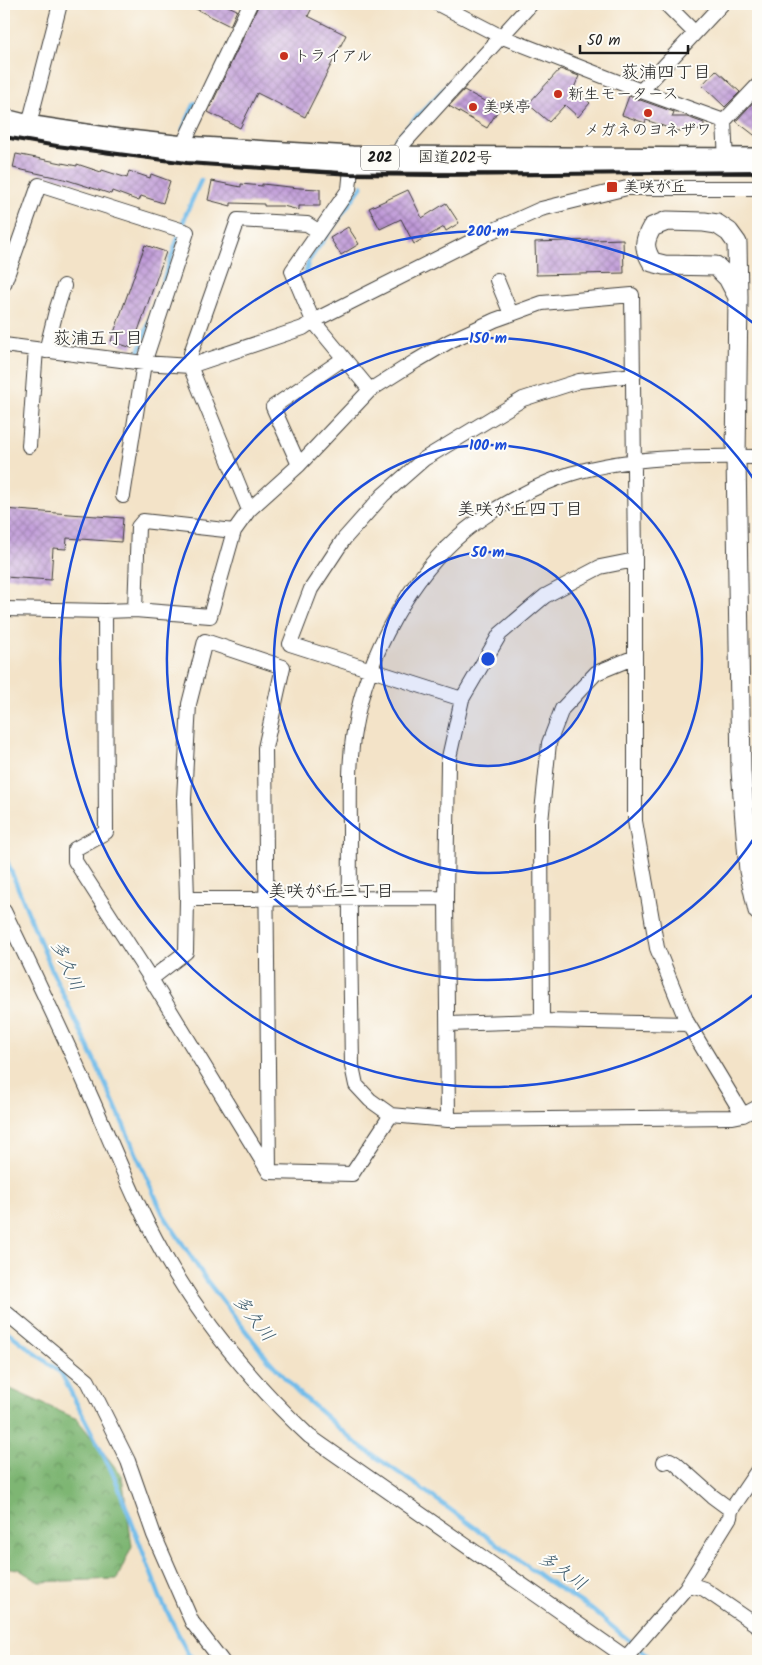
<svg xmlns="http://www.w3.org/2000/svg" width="762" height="1665" font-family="Kalam,'Klee One',sans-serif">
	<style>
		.forest { fill: url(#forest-crowns); stroke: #4d6948 }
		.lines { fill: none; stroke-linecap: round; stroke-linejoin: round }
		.stream { stroke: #71bcea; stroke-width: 4.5 }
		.building { fill: url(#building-cross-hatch) }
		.street-casing { stroke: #3c3a36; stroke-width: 16 }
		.secondary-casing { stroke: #3c3a36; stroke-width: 21 }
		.highway-casing { stroke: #3c3a36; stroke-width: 28 }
		.street { stroke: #fff; stroke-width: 14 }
		.secondary { stroke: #fff; stroke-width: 19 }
		.highway { stroke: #fff; stroke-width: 25 }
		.rail { stroke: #1c1c1c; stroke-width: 4 }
		.ring { fill: none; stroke: #1d4ed8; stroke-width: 2.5 }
		.poi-dot { fill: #c8321e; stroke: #fdfcf7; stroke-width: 2 }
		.labels { text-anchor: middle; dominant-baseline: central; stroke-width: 4; stroke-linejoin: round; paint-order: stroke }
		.shield { fill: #fdfcf7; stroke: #605f5e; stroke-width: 1 }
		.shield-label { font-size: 15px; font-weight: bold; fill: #1c1c1c }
		.poi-label { font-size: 16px; fill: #1c1c1c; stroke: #fdfcf7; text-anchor: start }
		.street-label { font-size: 16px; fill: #1c1c1c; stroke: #fdfcf7 }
		.neighbourhood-label { font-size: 18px; fill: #1c1c1c; stroke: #fdfcf7 }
		.water-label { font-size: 18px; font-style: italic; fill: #3e5c6e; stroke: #fdfcf7 }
		.centre { fill: #1d4ed8; stroke: #fdfcf7; stroke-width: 2.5 }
		.ring-label { font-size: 15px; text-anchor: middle; font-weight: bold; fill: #1d4ed8; stroke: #fdfcf7; stroke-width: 4; stroke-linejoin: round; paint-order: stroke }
	</style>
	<defs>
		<pattern id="forest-crowns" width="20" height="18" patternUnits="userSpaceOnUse" patternTransform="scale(1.25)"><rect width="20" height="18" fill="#7eb673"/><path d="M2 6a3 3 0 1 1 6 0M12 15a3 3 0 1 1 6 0" fill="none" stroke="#66935e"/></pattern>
		<pattern id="building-cross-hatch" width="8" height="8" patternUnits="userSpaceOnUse" patternTransform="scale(1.25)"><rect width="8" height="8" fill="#be98d7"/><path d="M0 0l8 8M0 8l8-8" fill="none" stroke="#9a7bae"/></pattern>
	</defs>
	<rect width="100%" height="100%" fill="#fdfcf7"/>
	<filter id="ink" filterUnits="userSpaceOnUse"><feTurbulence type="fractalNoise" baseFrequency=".02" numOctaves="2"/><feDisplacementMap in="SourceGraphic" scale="10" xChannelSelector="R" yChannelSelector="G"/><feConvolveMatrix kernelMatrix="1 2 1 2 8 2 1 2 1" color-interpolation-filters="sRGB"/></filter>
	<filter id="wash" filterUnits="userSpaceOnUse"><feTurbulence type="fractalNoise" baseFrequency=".0096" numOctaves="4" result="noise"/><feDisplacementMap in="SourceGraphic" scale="20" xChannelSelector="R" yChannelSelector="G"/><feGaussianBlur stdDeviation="1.12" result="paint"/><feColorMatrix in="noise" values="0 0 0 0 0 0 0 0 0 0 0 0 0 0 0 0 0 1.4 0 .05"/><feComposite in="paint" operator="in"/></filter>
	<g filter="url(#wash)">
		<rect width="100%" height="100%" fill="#f3e3c8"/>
		<path class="forest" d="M4 1386 77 1419 122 1476 132 1546 117 1579 39 1582 18 1569 4 1567Z"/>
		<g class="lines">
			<path class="stream" d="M183 129 195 103
				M396 139 456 76
				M306 272 308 262 362 186
				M138 355 186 214 201 180
				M4 854 53 973 100 1072 163 1214 207 1281 266 1357 297 1391 356 1443 429 1494 545 1579 591 1609 654 1661
				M4 1329 61 1373 115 1478 160 1597 188 1654 196 1661"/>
		</g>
		<g id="blocks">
			<path class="building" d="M186 4H224L237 10 230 26Z
				M259 4H314L308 16 346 35 305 117 257 93 240 128 208 112Z
				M560 69 579 76 574 88 590 103 578 117 565 105 549 122 528 104Z
				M716 70 740 92 725 107 702 85Z
				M464 90 499 109 487 128 449 106Z
				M629 96 674 112 672 117H687L704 123V130L677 131 646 120 645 123 622 115Z
				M758 97V138L736 121Z
				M16 154 77 166V164L101 172 102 170 127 178 129 171 150 178 151 174 170 181 163 203 141 196 139 201 112 191 111 194 64 179 13 168Z
				M212 181 241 187V184L262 186V184L299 188 320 189V206H299V210L283 206H264V204L231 203V206L208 200Z
				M408 190 422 218 446 203 459 223 446 231 444 227 414 244 401 219 380 229 369 208Z
				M348 227 359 244 341 255 330 238Z
				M623 239 624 273 536 275 535 242Z
				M145 245 166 252 132 348 111 341Z
				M4 509 123 518 121 542 67 538 66 549 53 548 51 580 4 577Z"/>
		</g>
	</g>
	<g filter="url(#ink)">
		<use href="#blocks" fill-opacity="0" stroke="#3c3a36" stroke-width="1"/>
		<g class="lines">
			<g class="street-casing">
				<path id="street" d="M438 4 500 36 641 91 724 121 726 161
					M666 4 695 33
					M641 91 722 4
					M724 121 758 85
					M28 128 60 4
					M184 149 186 138 250 4
					M395 158 403 144 531 4
					M352 159 349 189 292 271 313 321 370 390
					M497 280 511 314
					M4 284 39 185 187 232 144 363 123 496
					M4 345 144 363 190 366 303 328 313 321 492 231 541 209 627 188H758
					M46 351 56 311 64 286
					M29 446 36 349
					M758 457C696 456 631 456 570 474 538 484 492 509 466 530 410 576 367 656 355 726 348 762 350 800 350 836 349 913 351 989 352 1066L356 1085 370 1100 391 1115 448 1120 733 1117 743 1115 758 1107
					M299 465 273 407 343 359
					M249 510 190 366 191 353 238 220 307 224 318 231
					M4 609 105 611 135 610 210 616 234 531 249 510 299 465 370 390 416 361 450 341 495 320 542 303 632 295 635 560V821L657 948 687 1022 743 1115
					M135 610 138 527 143 521 234 531
					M105 611 106 832 75 849V861L151 979 269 1172 352 1174 391 1115
					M462 699 290 644 311 589 344 539 383 495 424 459 523 399 579 381 634 375
					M187 899 446 898
					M4 911C34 973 64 1036 92 1099 117 1156 140 1216 173 1270 210 1331 257 1387 309 1436L631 1661
					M151 979 186 952 187 899 184 799 189 704 205 641 283 667 265 748 269 1172
					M542 1021 541 822 549 743 562 709 596 673 635 657
					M448 1024 542 1021 688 1024
					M448 1120 446 898 448 762 462 699 500 634 545 596 600 567 635 560
					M4 1311 88 1381 128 1461 154 1535 192 1622 222 1661
					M664 1462 670 1460 675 1463 712 1496 731 1510 730 1517 686 1588
					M731 1510 758 1470
					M623 1661 686 1588 695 1586 704 1589 758 1626"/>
			</g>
			<g class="secondary-casing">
				<path id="secondary" d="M738 297 728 278 716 266 664 265 652 262C643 247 644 241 652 227L667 221 704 222 717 224 729 232 737 243 738 297 736 457 741 771 749 871 758 911"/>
			</g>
			<g class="highway-casing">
				<path id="highway" d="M4 122 28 128 120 142 184 149 352 159 758 161"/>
			</g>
			<use href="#street" class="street"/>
			<use href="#secondary" class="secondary"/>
			<use href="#highway" class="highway"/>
			<path class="rail" d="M4 137 57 146 187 163 350 174 435 175 758 172"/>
		</g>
	</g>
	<circle cx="488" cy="659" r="107" fill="#1d4ed8" fill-opacity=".12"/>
	<g class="ring">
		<circle cx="488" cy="659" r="107"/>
		<circle cx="488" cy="659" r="214"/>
		<path d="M757 834A321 321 0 1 1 757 484"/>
		<path d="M757 992A428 428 0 1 1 757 326"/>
	</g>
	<g class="poi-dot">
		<circle cx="284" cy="56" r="5"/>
		<circle cx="558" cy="94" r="5"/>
		<circle cx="473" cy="107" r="5"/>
		<circle cx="648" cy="113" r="5"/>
		<rect x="606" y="181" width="12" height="12" rx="2.5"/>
	</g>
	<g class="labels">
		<rect class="shield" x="361" y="145.5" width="38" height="25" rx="4"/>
		<g class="shield-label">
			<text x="380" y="158">202</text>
		</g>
		<g class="poi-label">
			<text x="294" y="56">トライアル</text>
			<text x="568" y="94">新生モータース</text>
			<text x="483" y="107">美咲亭</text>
			<text x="648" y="130" text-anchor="middle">メガネのヨネザワ</text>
			<text x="623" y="187">美咲が丘</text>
		</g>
		<g class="street-label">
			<text transform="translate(455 158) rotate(1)">国道202号</text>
		</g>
		<g class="neighbourhood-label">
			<text x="666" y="73">荻浦四丁目</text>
			<text x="98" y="339">荻浦五丁目</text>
			<text x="520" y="510">美咲が丘四丁目</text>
			<text x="331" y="892">美咲が丘三丁目</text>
		</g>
		<g class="water-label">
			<text transform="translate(66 966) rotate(66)">多久川</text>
			<text transform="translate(253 1319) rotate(52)">多久川</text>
			<text transform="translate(562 1572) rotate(35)">多久川</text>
		</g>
	</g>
	<circle cx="488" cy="659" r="8" class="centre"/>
	<g class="ring-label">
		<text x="488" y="236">200 m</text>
		<text x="488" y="343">150 m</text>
		<text x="488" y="450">100 m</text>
		<text x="488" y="557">50 m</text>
	</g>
	<rect width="762" height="1665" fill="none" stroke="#fdfcf7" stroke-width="20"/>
	<path d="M580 45v8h108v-8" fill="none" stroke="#1c1c1c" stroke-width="2.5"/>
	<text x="587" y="45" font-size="15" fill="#1c1c1c" stroke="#fdfcf7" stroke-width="4" paint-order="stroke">50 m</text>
</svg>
